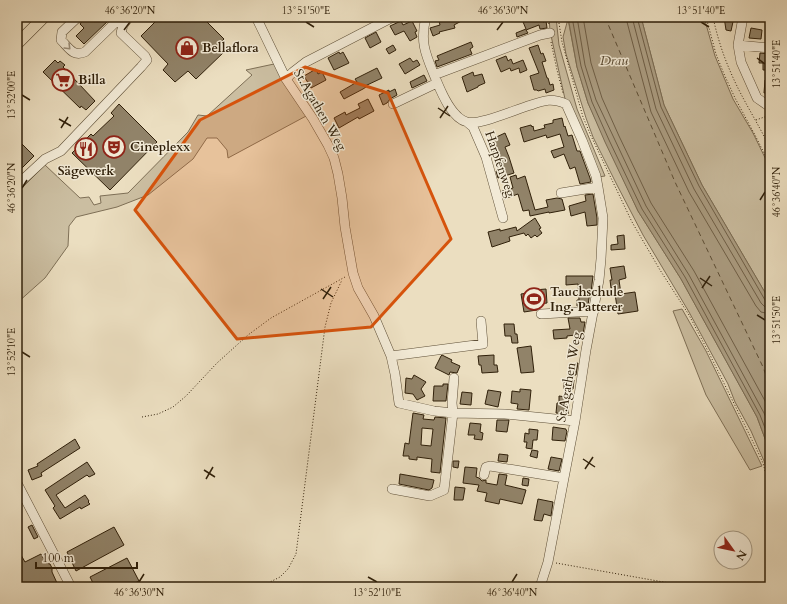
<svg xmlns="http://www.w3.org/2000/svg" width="787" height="604" font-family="Cardo,serif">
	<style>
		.green { fill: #cbbea1; stroke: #7e6f56 }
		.water { fill: #ab9d82; stroke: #7a6b52 }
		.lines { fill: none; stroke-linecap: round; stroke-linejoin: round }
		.shore { stroke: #6e5e46; stroke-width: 1 }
		.ferry { stroke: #5b4c34; stroke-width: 1; stroke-dasharray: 5 4; stroke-linecap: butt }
		.building { fill: #918369; stroke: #30200a; fill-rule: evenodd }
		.minor-casing { stroke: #5f5038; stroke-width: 10 }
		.major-casing { stroke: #30200a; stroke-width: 12 }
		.path { stroke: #30200a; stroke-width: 1; stroke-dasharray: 1 2; stroke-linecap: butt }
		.minor { stroke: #f2ead6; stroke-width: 9 }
		.major { stroke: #ebdec0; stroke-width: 11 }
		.oneway { stroke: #9b8f7a }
		.marked { fill: #d6530c; fill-opacity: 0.2; stroke: #d6530c; stroke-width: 3; stroke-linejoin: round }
		.ticks { fill: none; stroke: #30200a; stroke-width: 1.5 }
		.labels { text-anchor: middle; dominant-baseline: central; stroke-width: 3; stroke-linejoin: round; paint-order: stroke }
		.poi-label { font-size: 13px; font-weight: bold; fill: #30200a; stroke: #f2ead6; text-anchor: start }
		.street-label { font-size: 13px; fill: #30200a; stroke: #f2ead6 }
		.water-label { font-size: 14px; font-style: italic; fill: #5b4c34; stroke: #f2ead6 }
		.neatline { fill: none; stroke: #30200a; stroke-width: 1.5 }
		.ticks-label { font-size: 10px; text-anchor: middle; fill: #30200a }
	</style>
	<rect width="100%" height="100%" fill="#ebdec0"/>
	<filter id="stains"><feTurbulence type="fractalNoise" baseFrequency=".005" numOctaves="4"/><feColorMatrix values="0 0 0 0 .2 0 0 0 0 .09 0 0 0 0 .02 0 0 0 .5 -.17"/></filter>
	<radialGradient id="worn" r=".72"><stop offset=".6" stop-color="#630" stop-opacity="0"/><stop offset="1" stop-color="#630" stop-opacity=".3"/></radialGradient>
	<path class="green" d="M549 17H556L559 45 577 109 605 176 598 177 565 99 550 31Z
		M641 17H704L715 56 733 99 753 133 770 168V301L702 185 664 105Z
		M568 19 577 67 588 103 638 211 681 279 757 417 770 452V481L764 461 751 431 735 402 728 384 689 312 643 235 617 185 593 137 586 118 566 54 563 37Z
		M274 64 308 115 228 158 227 150 217 138H207L193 159 148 195 117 207 76 217 69 226 68 246 45 278 17 303V193L45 165 80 198 89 197 94 205 101 203 100 196 128 193 188 132 198 115 207 116 252 75 246 70Z
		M682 309 706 351 762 466 750 470 706 395 673 311Z"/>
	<path class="water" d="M568 17H641L664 105 702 185 770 301V452L757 417 681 279 638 211 605 142 588 103 577 67Z"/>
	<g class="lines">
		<path class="shore" d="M572 17 581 66 592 102 609 140 642 209 685 277 760 415 770 441
			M577 17 585 65 596 100 614 138 646 206 689 275 764 413 770 427
			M583 17 591 63 602 98 619 136 651 203 694 271 770 410
			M626 17 627 22 651 112 689 192 756 306 761 312 770 314
			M632 17 656 109 694 189 761 303 765 307 770 308
			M637 17 661 107 699 186 765 300 767 302 770 303"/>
		<path class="ferry" d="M605 17 675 182 763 367 770 386"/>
	</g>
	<path class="building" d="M84 17H109L110 19 84 44 76 36 84 28 80 24 82 21Z
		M160 17H202L224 39 218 45 225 51 196 79 188 71 175 82 163 70 168 64 141 36Z
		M458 17H469L454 25 455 28 439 32 440 33 433 36 430 28 440 25 439 21 452 18 453 20Z
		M521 17H542L543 22 546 21 547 28 540 29 539 25 526 30 528 33 517 37 516 33 526 29Z
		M724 17H734L731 31 726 30Z
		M401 21 403 25 412 21 417 31 415 32 417 37 410 41 404 31 395 35 390 26Z
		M751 28 762 30 761 39 749 38Z
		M376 32 381 42 370 48 365 38Z
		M471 42 473 47 470 49 472 54 437 67 435 61 439 60 437 56Z
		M393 45 396 50 389 54 386 49Z
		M538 45 541 54 543 53 546 61 542 62 547 78H548L550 85 553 84 554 90 546 93 545 89 538 91 537 90H534L530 76 539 73 529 48Z
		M339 52 340 54 343 52 349 63 334 70 328 58Z
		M760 53 770 54V70H763V63H759Z
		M506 56 508 61 511 59 513 64 523 60 527 70 520 73 519 68 511 71 510 68 501 72 496 60Z
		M410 58 413 62 417 60 420 65 405 74 399 64Z
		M55 60 58 63 60 61 65 65 63 67 95 101 86 110 81 106 80 108 43 72Z
		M377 68 382 78 365 86 366 87 363 89 344 99 340 92 357 82 355 79Z
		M316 69 318 74 322 72 326 80 311 88 304 76Z
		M473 72 474 76 482 74 485 83 478 86V87L467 92 462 77Z
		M424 75 427 81 412 88 410 82Z
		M765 80 770 81V93H764Z
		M395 89 397 95 390 99 387 103 383 105 379 95 389 90V92Z
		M368 99 374 111 359 119 358 117 339 128 334 118 345 112 346 115 360 108 358 104Z
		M119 104 157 142 110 190 72 153 91 134 93 136 114 116 111 113Z
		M562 118 564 127 565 126 568 136 572 135 577 151H580L590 178 591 182 580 184 575 167 570 169 564 154 554 158 551 151 564 147 560 134 547 138 546 135 524 142 520 128 531 125 532 127 533 126 534 131 545 128 544 125 553 123V120Z
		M505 133 510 145 505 147 509 157 514 173 498 178 496 171H499L495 156V157L492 150 497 148 492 139Z
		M17 139 34 156 17 173Z
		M516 175 517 179 525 176 535 210 548 207 546 200 557 198 562 199 565 210 549 213V212L530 216 529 210 523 211 518 194 504 199 502 191 513 188 510 177Z
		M593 194 597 218V225L587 226 585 212 571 216 569 206 586 201 585 195Z
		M535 218 541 228 539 229 542 233 537 237 535 235 531 238 528 234 526 236 524 233 509 237 510 241 492 247 488 232 500 229V231L516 227 517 231Z
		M624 235 625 249 611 250V245L618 244 617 236Z
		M624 266 626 278 619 280 621 294 635 292 638 311 618 314 614 287 611 288 610 280H612L610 268Z
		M566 276H593L591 292H590L588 305 577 306V300H579L578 284 566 285Z
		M546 289 547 303 539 304V308L537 310 524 312 521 294 534 292V290Z
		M568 318H580L581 322H585L583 334 567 336V338L554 339 553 330 570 329Z
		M504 324H514L515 334H517L518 343H512L511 336H505Z
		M531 346 534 372 521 373 517 348Z
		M442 355 452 360 451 362 460 366 457 373 450 372 449 375 435 368 441 356Z
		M494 355V365H497L498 372 482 373 481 365H479L478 356Z
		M578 363 576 375H572L571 364Z
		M414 375 426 382 421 389 425 396 417 400 413 394 405 393 406 378 412 379Z
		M564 380H574L573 389H564Z
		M443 384H448L446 401H433L434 386H443Z
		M520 389 531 390 529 410 517 409 518 404 511 403 512 391 520 392Z
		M488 390 501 392 498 407 485 404Z
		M462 392 472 393 471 405 460 404Z
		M559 396 566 397 565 403H569L568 414 556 413 557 403H559Z
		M413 413 424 415 423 419 434 420 435 417 446 418 440 473 431 472 432 459 417 457V460L409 459V456H403L405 443 409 444ZM422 428 433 429 431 446 421 445Z
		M497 420H509L507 432 496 431Z
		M470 423 481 424 480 432 483 433 482 440 474 439 475 435H468Z
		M553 427 566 429V430L567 431 565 441 552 440Z
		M529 429 538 430 537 440H533L532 449 526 448 527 442H524L525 433 529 434Z
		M75 439 80 448 41 473 42 476 32 480 28 470 38 466 37 464Z
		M532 450 538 451 537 458 530 456Z
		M499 454 508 455 507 462 498 461Z
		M551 457 562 459 559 471 548 469Z
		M453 461H459L458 468 453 467Z
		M87 462 95 474 89 477 87 475 56 495 65 508 85 495 89 501 88 502 90 504 81 509 80 507 60 519 53 508 55 506 45 490Z
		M465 467 477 468 476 477 479 478 482 481 486 480V483L497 485 499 474 507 475 505 485 526 490 522 504 500 499 499 504 485 501 487 493 477 491 479 485 463 483Z
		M400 474 434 480 432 488 429 490 399 484Z
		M523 478 529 479 528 486 522 485Z
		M455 487 465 488 463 500H454Z
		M538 499 553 502 551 516 544 514 542 521 534 520Z
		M32 525 38 537 34 539 28 527Z
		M114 527 124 545 76 571 67 552Z
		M17 548 25 562 41 554 46 563 50 564 52 568V572L57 583 51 587H17Z
		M127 558 139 581 127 587H95L90 577Z"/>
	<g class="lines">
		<g class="minor-casing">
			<path id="minor" d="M78 17 62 32 61 40C69 48 73 57 85 52L121 17
				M256 17 286 79 313 119 328 145 334 158 338 174 342 198 345 227 353 273 358 288 374 316 391 356 395 374 399 403 434 411 453 413 505 414 575 421
				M426 17C419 44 427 57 437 82 442 94 452 118 467 122 480 126 516 109 531 105 545 100 552 98 566 104L582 140 596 176 598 187 603 218 601 259 599 280 586 350 575 421 564 478 548 562 540 587
				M743 17 738 45 741 62 757 98 770 107
				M738 45 770 48
				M434 75 540 35 550 33
				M286 79 293 72 306 62 393 17
				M393 104 437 83
				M467 122 473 127 486 157 503 218
				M17 185 45 159 61 151 141 67 147 60 145 56 121 33 123 25 129 17
				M561 193 598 187
				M541 314 594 311
				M391 356 483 344 481 321
				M484 475 486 467 490 466 564 478
				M17 483 71 587
				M392 489 430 496 444 490 453 413 452 403 454 378"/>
		</g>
		<g class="major-casing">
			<path id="major" d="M17 44 44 17"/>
		</g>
		<path class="path" d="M548 17 549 25
			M558 17 562 42 583 117 591 136 632 222 660 270 689 315 710 355 757 450 763 463 770 490
			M706 17 716 54 724 74 735 98 755 135 770 165
			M713 17C717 36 723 55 731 73 742 99 758 123 770 148
			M17 25 25 17
			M551 42 557 70 563 93
			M756 120 770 115
			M142 417 158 414 173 407 186 396 217 363 248 335 271 318 345 277
			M556 563 669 583 694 587
			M260 587 280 577 288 569 296 554 325 327 331 303 342 280"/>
		<use href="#minor" class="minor"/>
		<use href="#major" class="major"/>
	</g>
	<defs><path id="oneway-chevron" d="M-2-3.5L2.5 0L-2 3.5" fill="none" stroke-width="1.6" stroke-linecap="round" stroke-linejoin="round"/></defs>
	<use class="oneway" href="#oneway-chevron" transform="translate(68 47) rotate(45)"/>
	<path class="marked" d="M305 67 388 93 451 239 371 327 237 339 135 210 200 120Z"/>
	<path class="ticks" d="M306 22 314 27M701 22 709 27M124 30 130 22M497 30 503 22M757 58 765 64M22 95 30 100M438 108 450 116M440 118 448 106M59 119 71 126M61 128 68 117M22 188 27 180M760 200 765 192M700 278 712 286M702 288 710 276M321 289 333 297M323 299 331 287M757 315 765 320M22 352 30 357M583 459 595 467M585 469 593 457M204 470 215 477M206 479 213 467M368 577 377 582M139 582 144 574M512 582 517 574"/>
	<defs>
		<g id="shop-ring" transform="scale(1.15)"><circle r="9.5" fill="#f2ead6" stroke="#8f2418" stroke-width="1.5"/><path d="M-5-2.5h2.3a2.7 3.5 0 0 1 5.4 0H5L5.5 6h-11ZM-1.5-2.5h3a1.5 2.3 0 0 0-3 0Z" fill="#8f2418"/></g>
		<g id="supermarket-ring" transform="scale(1.15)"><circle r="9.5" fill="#f2ead6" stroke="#8f2418" stroke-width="1.5"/><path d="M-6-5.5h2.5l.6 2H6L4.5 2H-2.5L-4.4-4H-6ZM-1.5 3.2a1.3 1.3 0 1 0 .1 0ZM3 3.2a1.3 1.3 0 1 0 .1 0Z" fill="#8f2418"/></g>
		<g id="theatre-ring" transform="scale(1.15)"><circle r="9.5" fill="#f2ead6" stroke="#8f2418" stroke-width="1.5"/><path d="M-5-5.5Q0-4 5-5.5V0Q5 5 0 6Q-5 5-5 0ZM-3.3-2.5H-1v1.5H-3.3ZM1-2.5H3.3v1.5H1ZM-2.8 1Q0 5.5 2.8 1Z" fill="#8f2418"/></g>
		<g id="restaurant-ring" transform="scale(1.15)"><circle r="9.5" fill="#f2ead6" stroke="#8f2418" stroke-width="1.5"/><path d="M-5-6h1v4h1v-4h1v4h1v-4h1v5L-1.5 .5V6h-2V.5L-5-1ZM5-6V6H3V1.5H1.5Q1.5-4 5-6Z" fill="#8f2418"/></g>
		<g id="stadium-ring" transform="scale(1.15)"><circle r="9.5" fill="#f2ead6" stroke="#8f2418" stroke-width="1.5"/><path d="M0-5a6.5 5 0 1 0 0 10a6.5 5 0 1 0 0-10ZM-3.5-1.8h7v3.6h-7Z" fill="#8f2418"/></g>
	</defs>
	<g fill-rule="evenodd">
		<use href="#shop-ring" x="187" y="48"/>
		<use href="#supermarket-ring" x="63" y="80"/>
		<use href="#theatre-ring" x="114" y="147"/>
		<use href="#restaurant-ring" x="86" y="149"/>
		<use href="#stadium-ring" x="534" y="299"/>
	</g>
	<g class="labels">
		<g class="poi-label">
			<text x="202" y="48">Bellaflora</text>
			<text x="78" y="80">Billa</text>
			<text x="130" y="147">Cineplexx</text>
			<text x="86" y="171" text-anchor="middle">Sägewerk</text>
			<text x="550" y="292">Tauchschule<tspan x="550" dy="15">Ing. Patterer</tspan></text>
		</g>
		<g class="street-label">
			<text transform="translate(320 110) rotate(60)">St.Agathen Weg</text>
			<text transform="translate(500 164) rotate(71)">Harpfenweg</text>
			<text transform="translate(569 377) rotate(-80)">St.Agathen Weg</text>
		</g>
		<g class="water-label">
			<text x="614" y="60">Drau</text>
		</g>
	</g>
	<rect width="787" height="604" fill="none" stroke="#ebdec0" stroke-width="44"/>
	<g transform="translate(733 550) rotate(123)"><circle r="19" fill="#f2ead6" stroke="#a49984"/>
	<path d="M0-3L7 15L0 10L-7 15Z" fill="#8f2418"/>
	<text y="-6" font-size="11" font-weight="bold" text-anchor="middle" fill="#30200a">N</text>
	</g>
	<path d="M36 562v6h101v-6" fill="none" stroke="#30200a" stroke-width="2"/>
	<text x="42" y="562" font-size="12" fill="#30200a" stroke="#f2ead6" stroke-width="3" paint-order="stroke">100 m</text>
	<rect x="22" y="22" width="743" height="560" class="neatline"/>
	<g class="ticks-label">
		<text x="130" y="14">46°36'20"N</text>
		<text x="306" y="14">13°51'50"E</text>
		<text x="503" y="14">46°36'30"N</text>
		<text x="701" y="14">13°51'40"E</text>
		<text transform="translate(776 64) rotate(-90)" y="4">13°51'40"E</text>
		<text transform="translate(11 95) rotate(-90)" y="4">13°52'00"E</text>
		<text transform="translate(11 188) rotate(-90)" y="4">46°36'20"N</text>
		<text transform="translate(776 192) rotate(-90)" y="4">46°36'40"N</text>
		<text transform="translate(776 320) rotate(-90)" y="4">13°51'50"E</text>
		<text transform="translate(11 352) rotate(-90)" y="4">13°52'10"E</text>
		<text x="139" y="596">46°36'30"N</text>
		<text x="377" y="596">13°52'10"E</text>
		<text x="512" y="596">46°36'40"N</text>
	</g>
	<rect width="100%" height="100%" filter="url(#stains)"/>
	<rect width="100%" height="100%" fill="url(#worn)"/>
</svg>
